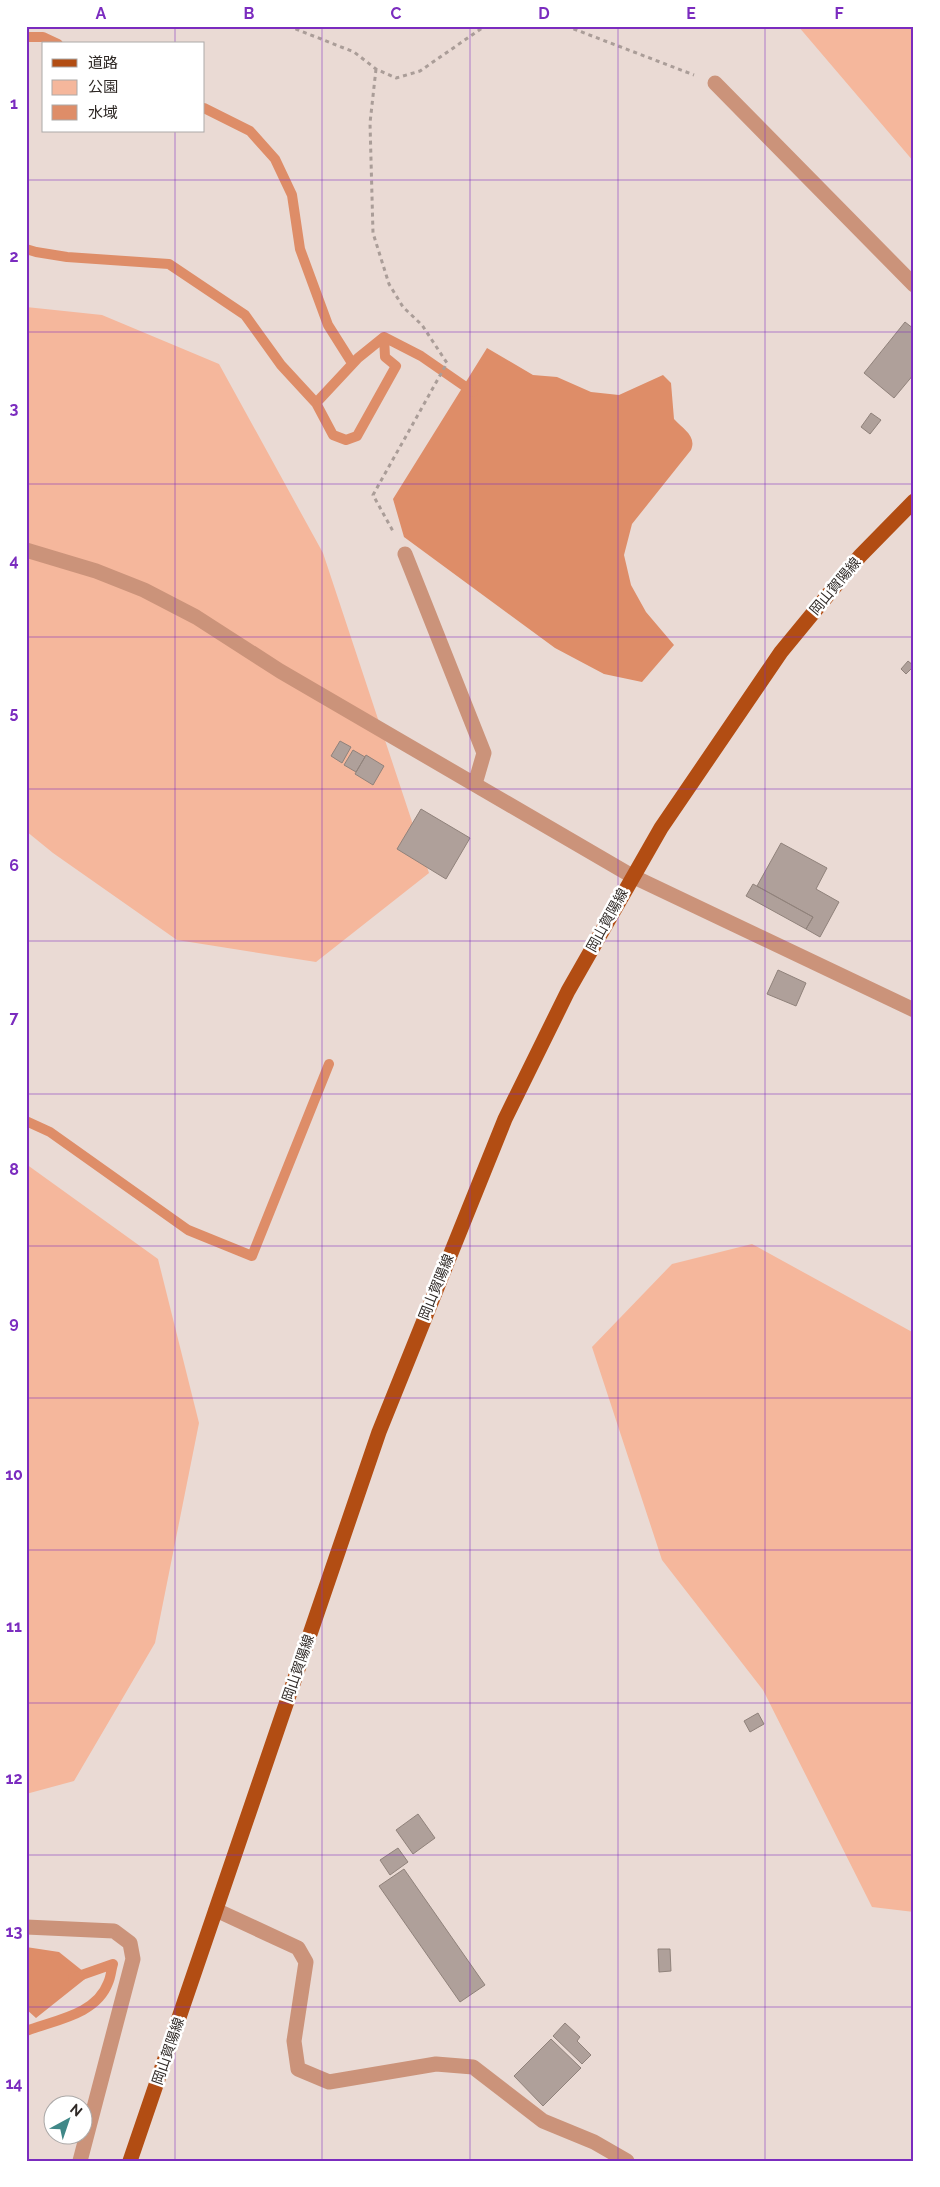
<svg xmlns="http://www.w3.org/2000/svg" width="940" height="2187" font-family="Raleway,'Noto Sans JP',sans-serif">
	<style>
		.green { fill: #f5b79c }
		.water { fill: #de8d68 }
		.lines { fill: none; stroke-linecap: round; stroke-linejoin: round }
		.stream { stroke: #de8d68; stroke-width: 10 }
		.building { fill: #afa09a; stroke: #90827b }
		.path { stroke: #aa9d98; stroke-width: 3; stroke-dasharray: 4 4; stroke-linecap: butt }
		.minor { stroke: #cb937a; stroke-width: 15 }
		.major { stroke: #b24d13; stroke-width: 15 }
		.grid { fill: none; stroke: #7b2cbf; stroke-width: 1; stroke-opacity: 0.55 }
		.labels { text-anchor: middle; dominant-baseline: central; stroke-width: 5; stroke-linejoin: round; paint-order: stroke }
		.street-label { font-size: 14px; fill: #2f2926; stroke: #fff }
		.neatline { fill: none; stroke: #7b2cbf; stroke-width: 2 }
		.grid-label { font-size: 16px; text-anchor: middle; font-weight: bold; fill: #7b2cbf }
	</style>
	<rect width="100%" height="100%" fill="#eadad4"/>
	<path class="green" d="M798 26H914V162Z
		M26 307 102 315 219 364 323 553 429 873 316 962 177 940 53 853 26 831Z
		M26 1164 158 1259 199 1423 155 1643 74 1781 26 1794Z
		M752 1244 914 1333V1912L872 1907 763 1690 662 1560 592 1347 672 1264Z"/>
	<path class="water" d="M487 348 533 375 557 377 591 392 619 395 663 375 671 383 674 419C683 429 697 436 691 450L632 524 624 555 631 585 646 612 674 645 642 682 604 674 555 648 404 537 393 499Z
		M26 1947 59 1952 84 1972 85 1979 36 2018 26 2009Z"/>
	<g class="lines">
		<path class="stream" d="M26 37H43L58 44
			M204 108 250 131 275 159 292 195 300 249 328 325 352 363
			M26 249 36 252 67 257 169 264 245 315 281 365 316 403 333 435 346 440 357 436 396 366 385 357 384 337 421 356 473 392
			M316 403 358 358 384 337
			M26 1121 50 1132 188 1230 252 1256 329 1064
			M26 2031C54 2020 96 2015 108 1983 111 1977 111 1970 113 1964L73 1978"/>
	</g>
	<path class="building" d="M905 322 914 329V374L894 398 864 373Z
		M871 413 881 420 870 434 861 427Z
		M908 661 914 666 906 674 901 669Z
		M340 741 351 747 342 763 331 756Z
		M353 750 365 757 356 772 344 765Z
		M366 755 384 766 373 785 355 774Z
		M421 809 470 838 446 879 397 849Z
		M781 843 827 868 816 889 839 902 820 937 806 929 813 917 757 886Z
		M753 884 813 917 806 929 746 896Z
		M778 970 806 983 796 1006 767 994Z
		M758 1713 764 1724 750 1732 744 1721Z
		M418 1814 435 1838 413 1854 396 1830Z
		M398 1848 408 1862 390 1875 380 1860Z
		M404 1869 485 1985 460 2002 379 1886Z
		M658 1949H670L671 1971 659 1972Z
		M565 2023 580 2037 577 2041 591 2055 582 2064 553 2036Z
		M551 2039 581 2068 543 2106 514 2076Z"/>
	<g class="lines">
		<path class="path" d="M288 26 354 52 376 69 396 78 420 71 485 26
			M566 26 694 75
			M376 69 370 123 373 233 389 284 403 307 422 325 447 363 373 495 394 533"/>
		<path class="minor" d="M715 83 914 285
			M26 550 96 571 144 590 196 617 280 671 632 876 914 1010
			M405 554 484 753 475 784
			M216 1910 298 1948 306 1962 294 2041 298 2069 329 2082 436 2064 473 2067 543 2121 594 2142 627 2161
			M26 1927 114 1931 130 1943 133 1959 80 2161"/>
		<path class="major" d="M130 2161 379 1432 505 1119 568 991 661 828 781 652 860 556 914 501"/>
	</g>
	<path class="grid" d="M175 26V44M322 26V2161M470 26V2161M618 26V2161M765 26V2161M175 131V2161M26 180H914M26 332H914M26 484H914M26 637H914M26 789H914M26 941H914M26 1094H914M26 1246H914M26 1398H914M26 1550H914M26 1703H914M26 1855H914M26 2007H914"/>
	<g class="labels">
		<g class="street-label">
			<text transform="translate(835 586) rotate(-50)">岡山賀陽線</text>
			<text transform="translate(607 920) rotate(-61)">岡山賀陽線</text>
			<text transform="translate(436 1287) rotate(-68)">岡山賀陽線</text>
			<text transform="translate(298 1668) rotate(-71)">岡山賀陽線</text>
			<text transform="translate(168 2051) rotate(-71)">岡山賀陽線</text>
		</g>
	</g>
	<rect width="940" height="2187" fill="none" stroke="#ffffff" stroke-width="55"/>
	<rect x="42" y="42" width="162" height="90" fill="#ffffff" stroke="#aca9a8"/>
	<rect x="52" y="59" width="25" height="8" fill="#b24d13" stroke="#aca9a8"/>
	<text x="88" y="68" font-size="15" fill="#2f2926">道路</text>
	<rect x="52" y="80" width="25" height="15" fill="#f5b79c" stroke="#aca9a8"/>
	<text x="88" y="92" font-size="15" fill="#2f2926">公園</text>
	<rect x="52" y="105" width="25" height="15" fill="#de8d68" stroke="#aca9a8"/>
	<text x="88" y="118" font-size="15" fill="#2f2926">水域</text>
	<g transform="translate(68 2120) rotate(40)"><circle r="24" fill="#ffffff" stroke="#aca9a8"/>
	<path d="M0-4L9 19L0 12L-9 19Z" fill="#408888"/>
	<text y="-8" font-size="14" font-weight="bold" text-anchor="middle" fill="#2f2926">N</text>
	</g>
	<rect x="28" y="28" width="884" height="2132" class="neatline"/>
	<g class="grid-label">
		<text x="101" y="19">A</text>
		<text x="249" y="19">B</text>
		<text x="396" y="19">C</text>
		<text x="544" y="19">D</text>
		<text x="691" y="19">E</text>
		<text x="839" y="19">F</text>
		<text x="14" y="109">1</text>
		<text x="14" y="262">2</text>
		<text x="14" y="414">3</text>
		<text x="14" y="566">4</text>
		<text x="14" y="718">5</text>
		<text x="14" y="871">6</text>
		<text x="14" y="1023">7</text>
		<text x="14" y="1175">8</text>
		<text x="14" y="1328">9</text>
		<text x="14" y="1480">10</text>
		<text x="14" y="1632">11</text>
		<text x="14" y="1784">12</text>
		<text x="14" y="1937">13</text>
		<text x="14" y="2089">14</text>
	</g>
</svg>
